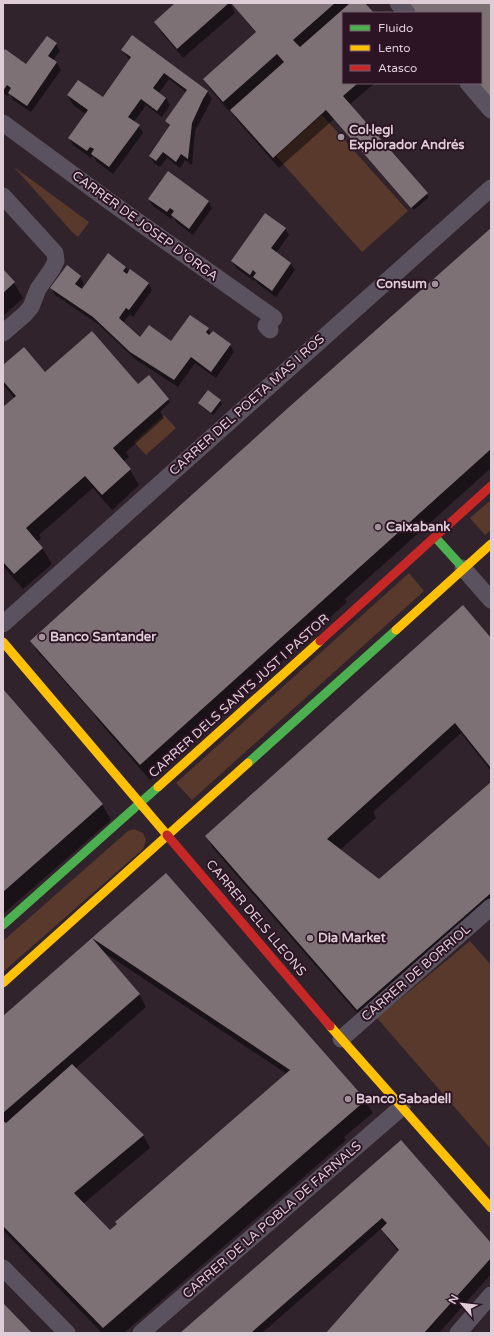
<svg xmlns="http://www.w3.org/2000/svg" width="494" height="1336" font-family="'Varela Round',sans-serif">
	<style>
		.green { fill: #5a392d }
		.shadow { fill: #0007; fill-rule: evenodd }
		.building { fill: #7e7175 }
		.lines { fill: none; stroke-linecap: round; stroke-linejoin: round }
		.street { stroke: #5a535f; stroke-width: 17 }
		.fast { stroke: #4caf50; stroke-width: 9 }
		.slow { stroke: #ffc107; stroke-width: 9 }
		.jam { stroke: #c62828; stroke-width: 9 }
		.poi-dot { fill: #a1919b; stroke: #2c1424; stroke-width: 1.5 }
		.labels { text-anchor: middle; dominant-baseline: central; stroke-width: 4; stroke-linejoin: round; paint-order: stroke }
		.poi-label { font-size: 13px; font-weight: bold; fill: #deccd7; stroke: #2c1424; text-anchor: start }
		.street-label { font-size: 13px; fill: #deccd7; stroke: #2c1424 }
	</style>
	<rect width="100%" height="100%" fill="#30232c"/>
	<path class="green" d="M322 115 408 211 362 252 276 156Z
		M14 167 89 222 78 237 73 233Z
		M164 415 176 428 146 455 134 442Z
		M491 500V530L485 535 470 518Z
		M409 573 424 591 192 800 176 783Z
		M134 829 143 833 146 840 143 849 3 972V941L128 831Z
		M470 941 491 965V1149L377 1018Z"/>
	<path class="shadow" d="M177 3H230L235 13 183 58 161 32 155 22Z
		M231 3H364L373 13H343V83H375L349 105 429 197 414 210 334 119 279 168 237 120 231 110 229 111 210 89 204 79 256 33Z
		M56 44 60 51 53 60 57 63 61 70 31 112 13 100 10 94 8 96 3 93V54L26 65Z
		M122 50 207 92 212 99 195 131 192 165 185 160 180 168 167 158 160 167 154 163 150 156 170 128 166 121 186 92 169 79 159 93 166 98 170 105 162 117 146 105 134 122 139 126 143 133 113 174 96 161 93 155 91 158 73 145 69 138 86 114 74 106 68 96 103 98 130 61Z
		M149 199 208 201 212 208 193 235 176 222 173 216 171 219 153 206Z
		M285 229 289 235 276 253 291 264 295 270 276 297 258 284 255 279 254 281 236 268 232 261Z
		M491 229V468L345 599 347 602 150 780 97 719 94 714 37 651 31 641Z
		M126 267 129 273 148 283 152 290 133 317 130 314 123 323 141 339 172 342 208 329 211 334 230 345 234 352 216 378 195 363 178 387 135 359 98 324 55 295 51 288 80 277 84 284 80 289 82 290Z
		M3 270 14 283 23 298 3 316Z
		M3 366 141 389 168 399 170 402 160 412 164 418 126 452 129 457 123 462 130 470 139 485 112 510 93 488 39 535 41 538 37 542 43 549 52 564 23 589 3 566V409L15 399 3 384Z
		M220 400 222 404 213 415 201 406 199 403Z
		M491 640V771L461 733 373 812 376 818 340 850 380 881 491 783V916L365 1022 213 848 206 836Z
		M3 691 102 804 111 820 3 914Z
		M166 874 365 1101 373 1113 344 1137 346 1140 124 1333H102L3 1230V1017L95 942 93 939ZM102 951 287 1074 116 1222 118 1225 110 1231 83 1204 150 1148 143 1135 75 1069 146 1007 139 994Z
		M401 1141 491 1244V1274L439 1333H327L399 1252 388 1239 382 1228 262 1333H181Z"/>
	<path class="building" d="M175 3H229L177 49 154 22Z
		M231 3H335L293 40 300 47 350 3H365L374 13H343V83H358L343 96 428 193 411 208 326 110 273 158 230 110 284 62 277 54 223 102 203 79 256 32Z
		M398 3H491V109L469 83H481V13H407Z
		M132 35 208 91 203 99 192 123 188 159 181 154 176 162 163 152 156 161 149 156 170 125 165 121 187 90 164 73 153 88 166 98 157 111 141 99 128 117 140 125 109 167 91 154 94 149 90 147 87 151 68 138 88 110 67 95 78 80 103 97 131 57 121 50Z
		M47 36 57 43 48 56 57 62 27 106 8 93 11 88 7 85 3 91V52L5 49 26 64Z
		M168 171 209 201 189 229 171 215 174 211 170 208 167 212 148 199Z
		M265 213 286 228 271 248 291 263 272 291 253 277 256 273 253 270 250 275 231 261Z
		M491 228V449L140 765 30 641 288 408Z
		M108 253 126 267 123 271 127 274 130 269 149 283 129 310 126 308 119 318 140 337 149 325 171 341 190 315 209 328 206 332 209 335 213 331 231 344 211 372 191 357 174 380 130 352 93 317 50 288 67 265 81 276 75 284 82 289Z
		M3 269 15 282 3 293Z
		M92 331 138 384 149 375 169 399 113 448 131 469 102 495 85 476 26 528 43 548 14 574 3 562V407L16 396 3 381V365L24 347 45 372Z
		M208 390 221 400 211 413 198 403Z
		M463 605 491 638V768L455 723 327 839 379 879 491 782V893L357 1010 205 836Z
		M3 689 103 804 3 892Z
		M166 873 366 1100 103 1328 3 1226V1121L6 1123 72 1064 144 1135 74 1193 110 1230 117 1224 115 1222 290 1070 92 938 140 994 3 1113V1016Z
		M401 1140 491 1243V1258L424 1333H326L399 1250 381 1229 387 1223 382 1218 251 1333H180Z
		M3 1303 32 1333H3Z"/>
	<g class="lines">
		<path class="street" d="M398 3 407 13
			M468 83 491 110
			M3 123 109 201 274 318 266 326 270 330
			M3 196 55 253 56 261 52 269 38 289 31 307 25 314 3 333
			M463 568 491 600
			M3 624 491 188
			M341 1039 491 907
			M3 1268 67 1333
			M141 1333 402 1107
			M458 1333 491 1295"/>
		<path class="fast" d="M435 537 463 568
			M248 763 396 630
			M3 925 158 787"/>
		<path class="slow" d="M396 630 491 544
			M3 642 167 835
			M158 787 320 641
			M3 983 248 763
			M330 1026 491 1208"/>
		<path class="jam" d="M320 641 491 486
			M167 835 330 1026"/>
	</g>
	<g class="poi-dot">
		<circle cx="341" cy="137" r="4"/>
		<circle cx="435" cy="284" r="4"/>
		<circle cx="378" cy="527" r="4"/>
		<circle cx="42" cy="637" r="4"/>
		<circle cx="310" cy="938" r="4"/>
		<circle cx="348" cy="1099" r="4"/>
	</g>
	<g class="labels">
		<g class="poi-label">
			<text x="349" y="130">Col·legi<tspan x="349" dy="15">Explorador Andrés</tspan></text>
			<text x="427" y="284" text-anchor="end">Consum</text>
			<text x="386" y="527">Caixabank</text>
			<text x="50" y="637">Banco Santander</text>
			<text x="318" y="938">Dia Market</text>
			<text x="356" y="1099">Banco Sabadell</text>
		</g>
		<g class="street-label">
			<text transform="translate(145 226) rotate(36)">CARRER DE JOSEP D'ORGA</text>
			<text transform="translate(247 405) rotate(-42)">CARRER DEL POETA MAS I ROS</text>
			<text transform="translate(239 696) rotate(-42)">CARRER DELS SANTS JUST I PASTOR</text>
			<text transform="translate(256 918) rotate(50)">CARRER DELS LLEONS</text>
			<text transform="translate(416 973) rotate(-41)">CARRER DE BORRIOL</text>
			<text transform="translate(272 1220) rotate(-41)">CARRER DE LA POBLA DE FARNALS</text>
		</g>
	</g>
	<rect width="494" height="1336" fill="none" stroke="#deccd7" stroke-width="8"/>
	<rect x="342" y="12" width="140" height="72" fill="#2c1424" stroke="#735e6c"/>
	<rect x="350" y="25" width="20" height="6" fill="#4caf50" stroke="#735e6c"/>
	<text x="378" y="32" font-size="12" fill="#deccd7">Fluido</text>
	<rect x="350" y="45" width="20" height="6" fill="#ffc107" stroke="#735e6c"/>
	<text x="378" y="52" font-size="12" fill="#deccd7">Lento</text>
	<rect x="350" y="65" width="20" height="6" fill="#c62828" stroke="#735e6c"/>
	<text x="378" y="72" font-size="12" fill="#deccd7">Atasco</text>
	<g transform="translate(462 1304) rotate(298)" stroke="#2c1424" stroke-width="3" paint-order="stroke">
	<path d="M0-3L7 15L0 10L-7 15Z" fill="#deccd7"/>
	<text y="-6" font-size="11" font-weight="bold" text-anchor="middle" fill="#deccd7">N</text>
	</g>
</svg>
